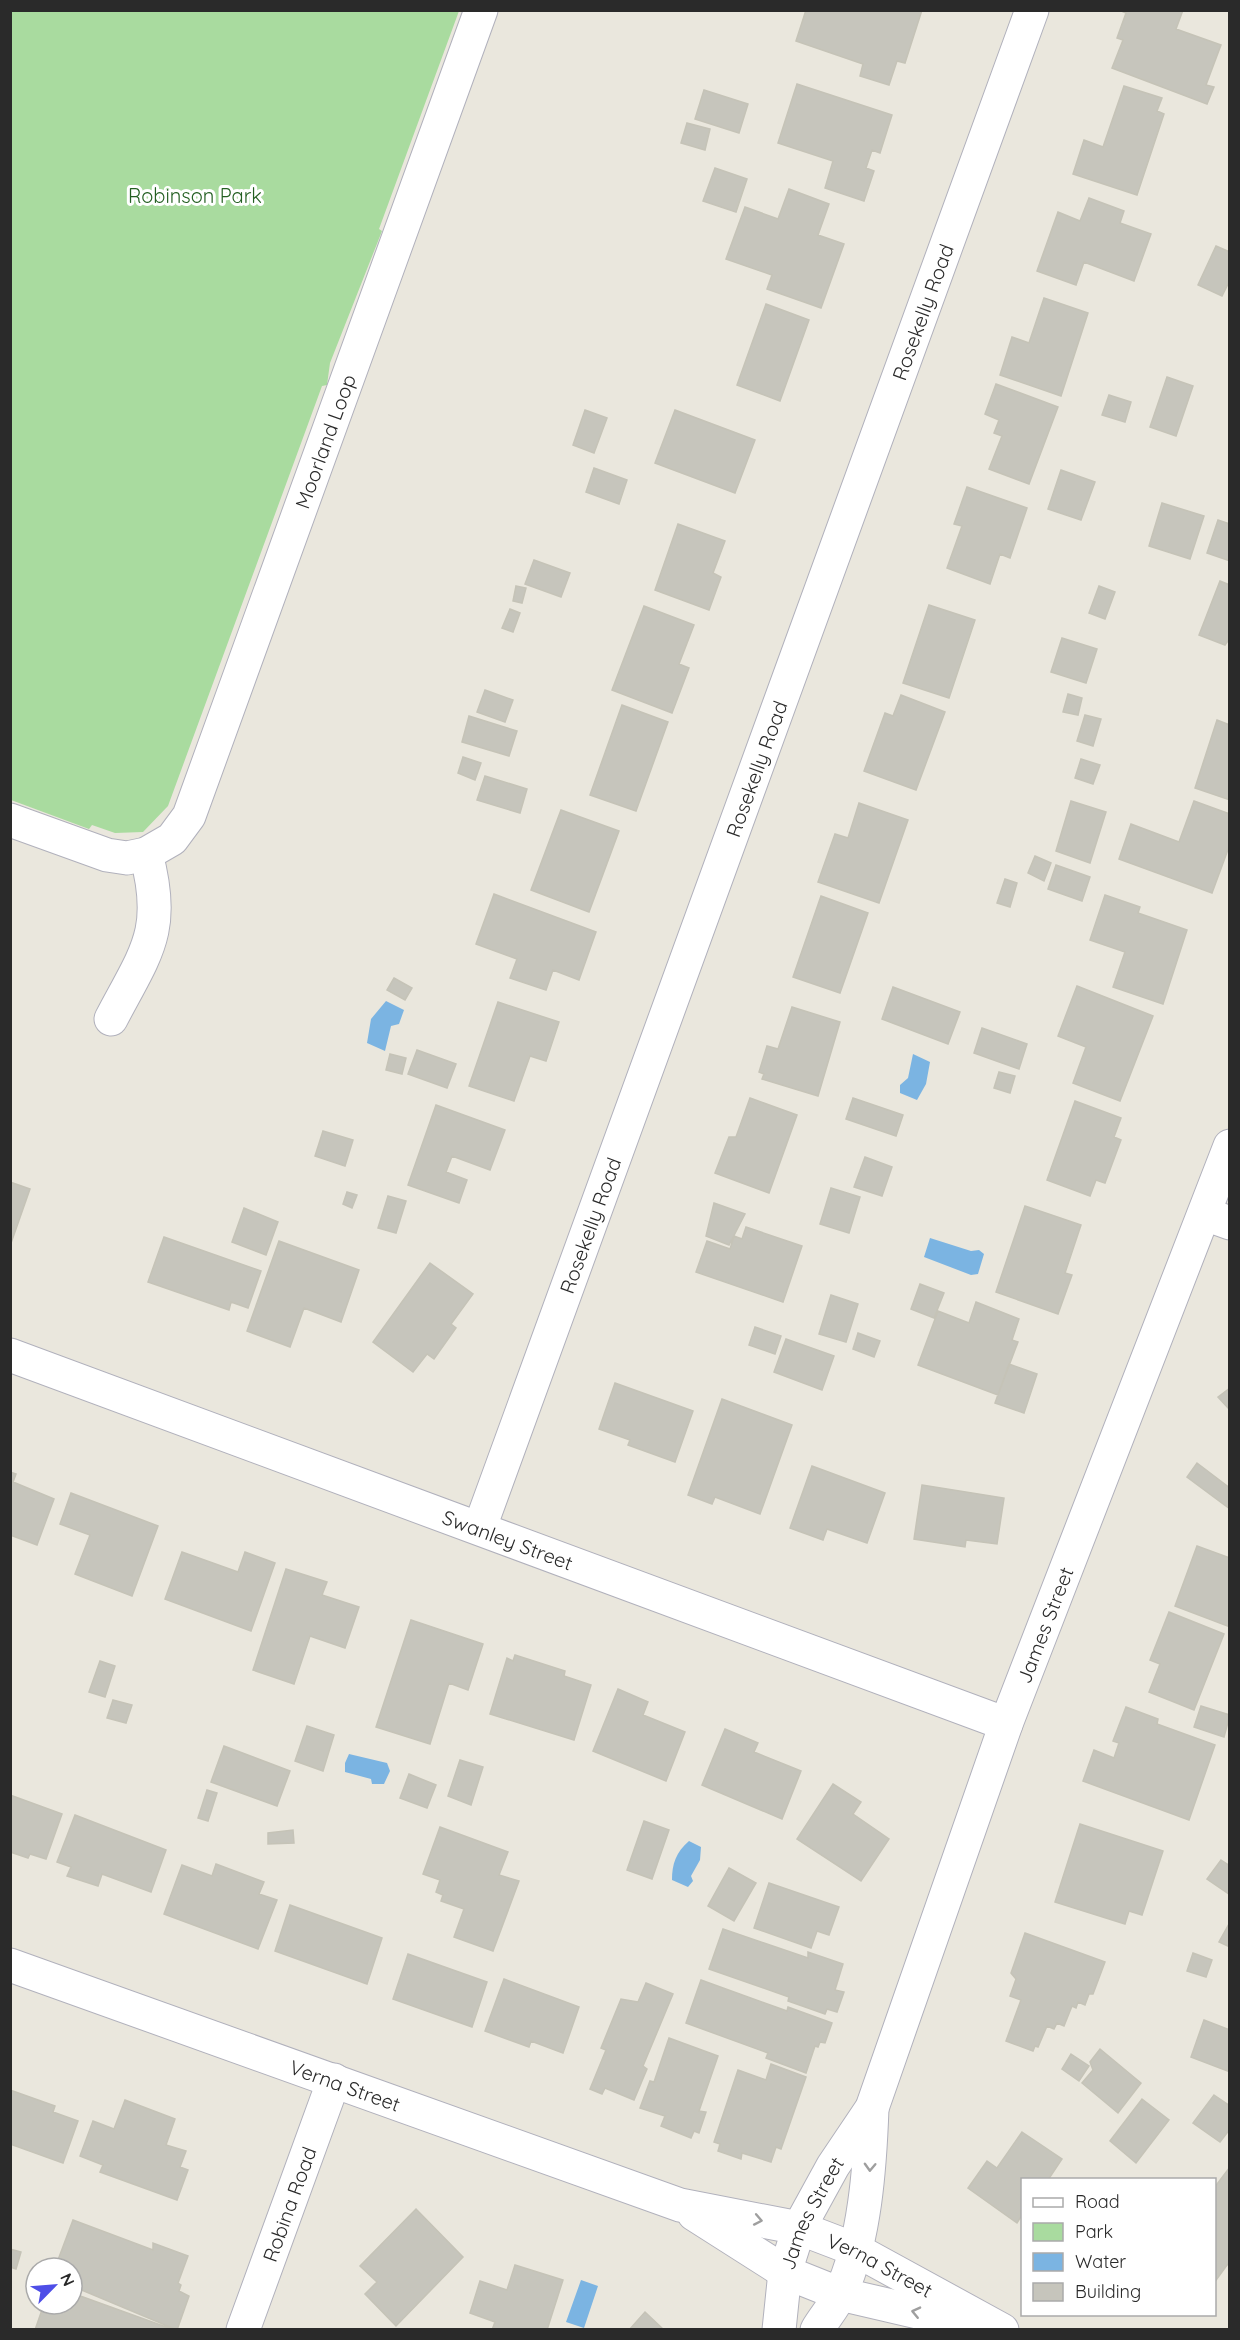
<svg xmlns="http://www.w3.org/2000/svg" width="1240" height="2340" font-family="Quicksand,sans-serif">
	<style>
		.green { fill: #a9db9f }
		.water { fill: #7bb4e2 }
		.building { fill: #c6c5bc; stroke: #c5c3b7; stroke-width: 1.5 }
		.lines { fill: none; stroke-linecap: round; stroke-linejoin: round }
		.street-casing { stroke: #b1b1bc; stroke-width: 35 }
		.secondary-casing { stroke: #b1b1bc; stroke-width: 35 }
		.street { stroke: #fff; stroke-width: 33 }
		.secondary { stroke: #fff; stroke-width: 33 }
		.oneway { stroke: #9f9f9f }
		.labels { text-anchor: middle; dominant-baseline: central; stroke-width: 6; stroke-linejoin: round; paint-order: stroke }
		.park-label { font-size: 20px; fill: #235f21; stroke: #fff }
		.street-label { font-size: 20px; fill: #2a2a2a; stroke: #fff }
	</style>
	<rect width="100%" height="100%" fill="#eae7dd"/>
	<path class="green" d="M10 11H459L379 229 382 231 330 363 327 385 322 386 168 806 143 832 115 833 92 825 89 829 11 800Z"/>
	<path class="water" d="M386 1001 404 1010 399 1024 391 1026 385 1051 367 1043 371 1019Z
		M913 1054 930 1062 926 1084 917 1100 900 1093V1085L908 1078Z
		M930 1238 971 1251 979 1250 984 1254 978 1274 971 1275 924 1257Z
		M349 1754 387 1763 390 1771 384 1784H372L371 1779 345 1772V1763Z
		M689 1841 701 1847 700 1860 691 1876 693 1881 688 1887 672 1880C672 1864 676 1852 689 1841Z
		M581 2280 598 2286 584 2328 566 2322Z"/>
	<path class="building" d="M806 10 869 11 922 10 905 63 897 61 889 85 860 76 863 64 796 41Z
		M1119 10H1183L1176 29 1221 45 1206 85 1214 87 1207 104 1112 68 1123 40 1117 38 1126 13Z
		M797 84 892 115 880 153 872 150 866 168 874 171 864 201 825 188 833 161 778 143Z
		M1124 86 1162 98 1157 111 1164 114 1137 195 1073 174 1084 140 1103 147Z
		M704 90 748 104 739 133 695 119Z
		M687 123 710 129 705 150 681 143Z
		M715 168 747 179 736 212 703 201Z
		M789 189 829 204 818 235 844 244 821 308 767 289 772 275 726 259 745 207 778 219Z
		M1089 198 1124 211 1120 223 1151 234 1134 281 1084 262 1076 285 1037 271 1058 212 1080 221Z
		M1216 246 1230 252V280L1222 296 1198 285Z
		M1044 298 1088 313 1061 396 1000 375 1012 337 1029 343Z
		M766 304 809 320 780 401 737 385Z
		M1167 377 1193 386 1176 436 1150 427Z
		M996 384 1058 407 1029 484 989 469 1002 436 994 433 999 420 985 414Z
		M1109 395 1131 402 1125 422 1102 415Z
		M585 410 607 418 594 453 573 445Z
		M675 410 755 440 735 493 655 463Z
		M594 468 627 480 619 504 586 492Z
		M1061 470 1095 482 1081 520 1048 509Z
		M967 487 1027 508 1010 558 1000 554 990 584 947 568 962 526 954 524Z
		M1162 503 1204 516 1190 559 1149 546Z
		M1218 520 1230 524V561L1207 553Z
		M678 524 725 541 713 573 721 577 709 610 655 590Z
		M534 560 570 573 561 597 525 584Z
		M1220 581 1230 585V638L1225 645 1199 635Z
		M516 586 526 588 522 603 513 601Z
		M1099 586 1115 592 1105 619 1089 613Z
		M929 605 975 620 949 698 903 683Z
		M644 606 694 625 679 664 689 668 672 713 612 690Z
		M510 609 520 613 513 632 502 628Z
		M1062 638 1097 649 1086 683 1051 672Z
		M485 690 513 700 505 722 477 712Z
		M1068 694 1082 698 1078 715 1063 712Z
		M901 695 945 712 916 790 864 771 885 713 893 716Z
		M622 705 668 722 636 811 590 795Z
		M1085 715 1101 719 1093 746 1077 741Z
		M469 716 517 731 509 756 462 742Z
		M1217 720 1230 725V800L1195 788Z
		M463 757 481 763 475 780 458 773Z
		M1081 759 1100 765 1093 784 1075 778Z
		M485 776 527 789 520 813 477 800Z
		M1071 801 1106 812 1090 863 1056 851Z
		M1194 801 1230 814V844L1212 893 1119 859 1131 824 1179 842Z
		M859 803 908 820 879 903 818 882 835 834 848 838Z
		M561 810 619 831 589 912 531 890Z
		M1035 856 1051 863 1044 881 1028 873Z
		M1056 865 1090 877 1082 901 1048 889Z
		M1005 879 1017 883 1010 907 997 903Z
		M494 894 596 932 579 980 553 970 546 990 510 978 517 959 476 944Z
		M1105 895 1140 907 1138 913 1187 930 1163 1004 1113 987 1125 952 1090 940Z
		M821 896 868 913 840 993 793 977Z
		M394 978 412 988 405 1000 387 990Z
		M1077 986 1153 1016 1120 1101 1073 1083 1086 1047 1058 1036Z
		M893 987 960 1012 948 1044 882 1019Z
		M498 1002 559 1022 546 1061 530 1056 514 1101 469 1086Z
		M792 1007 840 1022 818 1096 762 1079 764 1074 759 1072 767 1046 778 1049Z
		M982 1028 1027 1044 1019 1069 974 1053Z
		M417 1050 456 1064 447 1088 408 1074Z
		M390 1054 406 1058 402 1074 386 1070Z
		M999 1072 1015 1076 1010 1093 994 1088Z
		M750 1098 797 1115 769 1193 715 1173 729 1137H736Z
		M853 1098 903 1115 896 1136 846 1119Z
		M1075 1101 1121 1118 1114 1137 1121 1140 1105 1183 1096 1180 1090 1196 1047 1180Z
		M436 1105 505 1130 490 1170 452 1156 446 1172 467 1180 459 1203 408 1185Z
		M323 1131 353 1140 345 1166 315 1156Z
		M865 1157 892 1167 882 1196 854 1187Z
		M10 1182 30 1189 10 1246Z
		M831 1188 860 1197 849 1233 820 1224Z
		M347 1192 357 1195 352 1208 343 1204Z
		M388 1196 406 1201 396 1233 378 1228Z
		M714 1203 745 1214 729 1245 706 1236Z
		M1025 1206 1081 1225 1065 1273 1072 1275 1058 1314 996 1292Z
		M244 1208 278 1222 266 1255 232 1242Z
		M746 1227 802 1246 783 1302 696 1272 707 1241 730 1249 734 1236 742 1239Z
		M164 1237 261 1271 248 1308 231 1302 229 1310 148 1282Z
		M279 1241 359 1270 341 1322 304 1308 290 1347 247 1331Z
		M430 1263 473 1294 451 1324 456 1328 434 1359 427 1354 413 1372 373 1342Z
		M920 1284 944 1293 934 1318 911 1309Z
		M831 1295 858 1304 846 1342 819 1334Z
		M976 1302 1019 1319 1012 1340 1018 1342 998 1395 918 1365 938 1311 969 1323Z
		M755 1327 781 1336 775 1354 749 1345Z
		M858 1333 880 1341 874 1357 853 1349Z
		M786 1339 834 1356 822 1390 774 1372Z
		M1009 1364 1037 1374 1024 1413 995 1403Z
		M615 1383 693 1411 675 1462 628 1445 630 1440 599 1429Z
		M1230 1388V1410L1218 1397Z
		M722 1399 792 1425 760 1514 715 1497 712 1504 688 1495Z
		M1197 1463 1230 1488V1509L1187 1477Z
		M812 1466 885 1493 867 1543 827 1529 823 1540 790 1528Z
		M10 1472 16 1474 13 1482 54 1499 37 1545 10 1535Z
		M922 1485 1004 1498 997 1544 966 1540 965 1547 914 1539Z
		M71 1493 158 1526 132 1596 75 1574 90 1535 60 1524Z
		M1197 1546 1230 1558V1627L1175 1606Z
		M182 1552 238 1572 245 1552 275 1563 251 1631 165 1599Z
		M286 1569 327 1582 322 1595 359 1607 345 1648 310 1636 294 1684 253 1670Z
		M1169 1612 1224 1634 1194 1710 1149 1692 1160 1664 1150 1660Z
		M411 1620 483 1644 468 1690 449 1683 430 1744 376 1727Z
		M515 1655 565 1671 564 1676 591 1685 574 1740 490 1714 507 1658 513 1661Z
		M100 1661 115 1666 105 1697 89 1692Z
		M618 1689 648 1702 643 1715 685 1732 666 1781 593 1751Z
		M113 1700 132 1705 126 1723 107 1718Z
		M1201 1706 1230 1715 1224 1737 1194 1727Z
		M1126 1707 1158 1719 1157 1724 1215 1745 1189 1820 1083 1781 1094 1750 1114 1758 1119 1743 1113 1741Z
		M307 1726 334 1735 323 1771 295 1761Z
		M725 1729 758 1743 754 1752 801 1771 782 1819 702 1785Z
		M224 1746 290 1771 277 1806 211 1782Z
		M460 1760 483 1767 471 1805 448 1796Z
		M409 1774 436 1785 427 1808 400 1798Z
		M833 1784 861 1802 853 1814 889 1839 861 1881 797 1839Z
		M207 1790 217 1793 208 1821 198 1818Z
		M10 1795 62 1814 46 1859 30 1854 28 1858 10 1852Z
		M75 1815 166 1850 151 1892 102 1874 98 1886 67 1876 71 1867 57 1862Z
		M644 1821 669 1830 652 1879 627 1870Z
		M1080 1824 1163 1851 1142 1915 1129 1911 1125 1924 1055 1902Z
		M440 1827 508 1852 499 1875 519 1881 493 1951 454 1937 464 1909 441 1901 443 1895 436 1892 440 1880 423 1874Z
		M293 1830 294 1843 268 1844V1833Z
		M1221 1860 1230 1866 1229 1894 1207 1879Z
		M216 1864 264 1882 259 1894 277 1900 258 1949 164 1914 182 1865 212 1876Z
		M729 1868 756 1883 734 1921 708 1906Z
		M769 1883 839 1907 829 1935 817 1931 811 1948 754 1928Z
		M290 1905 382 1938 367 1984 275 1951Z
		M1230 1922V1947L1219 1942Z
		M723 1929 808 1958V1952L843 1964 835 1990 844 1992 837 2012 827 2009 825 2014 788 2001 789 1997 709 1969Z
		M1025 1933 1105 1962 1093 1994H1089L1085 2005 1078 2002 1076 2008 1072 2006 1064 2026 1057 2023 1054 2029 1047 2026 1038 2047 1035 2046 1033 2051 1006 2041 1021 2000 1010 1996 1016 1979 1011 1973Z
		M1193 1953 1212 1960 1206 1977 1187 1971Z
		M408 1954 487 1982 472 2027 393 1999Z
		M504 1979 579 2007 563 2053 531 2041 529 2047 485 2031Z
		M701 1980 787 2011 788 2007 832 2023 825 2043 820 2042 818 2047 815 2046 806 2073 766 2058 768 2053 686 2023Z
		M646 1983 673 1994 643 2066 647 2069 634 2100 605 2088 602 2094 590 2089 606 2050 601 2048 621 1999 638 2002Z
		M1204 2020 1230 2030V2072L1191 2057Z
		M669 2038 718 2056 699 2111 706 2112 699 2133 694 2131 691 2138 661 2126 665 2116 640 2108 650 2081 654 2082Z
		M1100 2049 1141 2083 1118 2113 1082 2083 1093 2070 1090 2062Z
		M1071 2054 1089 2066 1079 2081 1062 2069Z
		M771 2064 806 2077 781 2149 776 2147 771 2162 742 2153 741 2159 718 2151 720 2144 714 2142 738 2070 766 2080Z
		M10 2090 55 2106 53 2112 78 2121 63 2163 10 2144Z
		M1214 2095 1230 2106V2129L1220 2142 1193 2123Z
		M1142 2099 1169 2120 1136 2163 1110 2141Z
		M125 2100 175 2119 166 2145 186 2151 180 2167 188 2170 177 2200 100 2172 103 2165 80 2156 93 2121 114 2129Z
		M1022 2132 1062 2159 1048 2180H1022V2215L1017 2223 968 2188 987 2161 997 2168Z
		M1230 2167V2261L1214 2283V2188Z
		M416 2209 463 2257 396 2326 365 2294 377 2282 360 2266Z
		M73 2220 153 2250V2243L188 2256 178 2283 181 2285 179 2291 189 2296 177 2330 72 2286V2268H55Z
		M10 2249 21 2252 16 2269 10 2267Z
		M515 2265 563 2280 547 2330H492L495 2322 470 2313 480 2281 507 2290Z
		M72 2293 169 2328V2330H35L44 2304H72Z
		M645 2312 664 2330H629Z"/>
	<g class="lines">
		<g class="street-casing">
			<g id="street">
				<path id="s1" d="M10 820 107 855 127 858 146 854 172 839 189 816 481 10"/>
				<path d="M111 1019C146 952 167 931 146 854"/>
				<path d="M1205 1214 1230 1223"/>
				<path id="s2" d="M10 1355 1006 1724"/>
				<path id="s3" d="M480 1527 1032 10"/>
				<path id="s4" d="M10 1965 680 2205 799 2228 854 2249 1002 2330"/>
				<path d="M694 2214 785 2272 840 2294 969 2324"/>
				<path id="s5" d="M243 2330 334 2080"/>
			</g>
		</g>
		<g class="secondary-casing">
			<g id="secondary">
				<path id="s6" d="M779 2330 785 2272 799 2228 833 2166 872 2108 1006 1724 1230 1146"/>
				<path d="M817 2330C824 2318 834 2307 840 2294 865 2242 870 2165 872 2108"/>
			</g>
		</g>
		<use href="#street" class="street"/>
		<use href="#secondary" class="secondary"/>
	</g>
	<defs><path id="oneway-chevron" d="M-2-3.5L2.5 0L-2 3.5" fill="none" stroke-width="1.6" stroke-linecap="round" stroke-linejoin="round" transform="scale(1.5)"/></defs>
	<g class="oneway">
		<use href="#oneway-chevron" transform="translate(870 2167) rotate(92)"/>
		<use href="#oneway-chevron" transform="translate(758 2220) rotate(11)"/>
		<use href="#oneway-chevron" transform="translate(916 2312) rotate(-167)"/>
	</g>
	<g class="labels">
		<g class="park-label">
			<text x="195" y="195">Robinson Park</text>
		</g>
		<g class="street-label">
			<text stroke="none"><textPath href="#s3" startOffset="1293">Rosekelly Road</textPath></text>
			<text stroke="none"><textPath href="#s1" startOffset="600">Moorland Loop</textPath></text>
			<text stroke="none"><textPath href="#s3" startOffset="807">Rosekelly Road</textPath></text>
			<text stroke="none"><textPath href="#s3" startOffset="321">Rosekelly Road</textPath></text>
			<text stroke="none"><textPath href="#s2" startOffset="531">Swanley Street</textPath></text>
			<text stroke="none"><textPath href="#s6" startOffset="758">James Street</textPath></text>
			<text stroke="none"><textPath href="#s4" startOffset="356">Verna Street</textPath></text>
			<text stroke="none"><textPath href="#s5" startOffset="134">Robina Road</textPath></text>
			<text stroke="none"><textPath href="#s6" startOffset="123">James Street</textPath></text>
			<text stroke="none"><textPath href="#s4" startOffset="922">Verna Street</textPath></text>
		</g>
	</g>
	<rect width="1240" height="2340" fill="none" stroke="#2a2a2a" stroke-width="24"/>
	<rect x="1021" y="2178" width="195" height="138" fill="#ffffff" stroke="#aaaaaa" stroke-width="1.5"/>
	<rect x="1033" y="2198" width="30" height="9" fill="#ffffff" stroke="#aaaaaa" stroke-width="1.5"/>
	<text x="1075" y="2208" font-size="18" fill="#2a2a2a">Road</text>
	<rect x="1033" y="2223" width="30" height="18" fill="#a9db9f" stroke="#aaaaaa" stroke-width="1.5"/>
	<text x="1075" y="2238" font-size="18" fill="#2a2a2a">Park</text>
	<rect x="1033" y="2253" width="30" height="18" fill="#7bb4e2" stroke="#aaaaaa" stroke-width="1.5"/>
	<text x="1075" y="2268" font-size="18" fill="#2a2a2a">Water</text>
	<rect x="1033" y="2283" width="30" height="18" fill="#c6c5bc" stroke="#aaaaaa" stroke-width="1.5"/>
	<text x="1075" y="2298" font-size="18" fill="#2a2a2a">Building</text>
	<g transform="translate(54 2286) rotate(65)"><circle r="28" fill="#ffffff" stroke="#aaaaaa" stroke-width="1.5"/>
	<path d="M0-4.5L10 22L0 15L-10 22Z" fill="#4e4ee7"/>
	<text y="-9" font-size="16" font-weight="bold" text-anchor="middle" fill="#2a2a2a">N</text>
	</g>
</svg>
